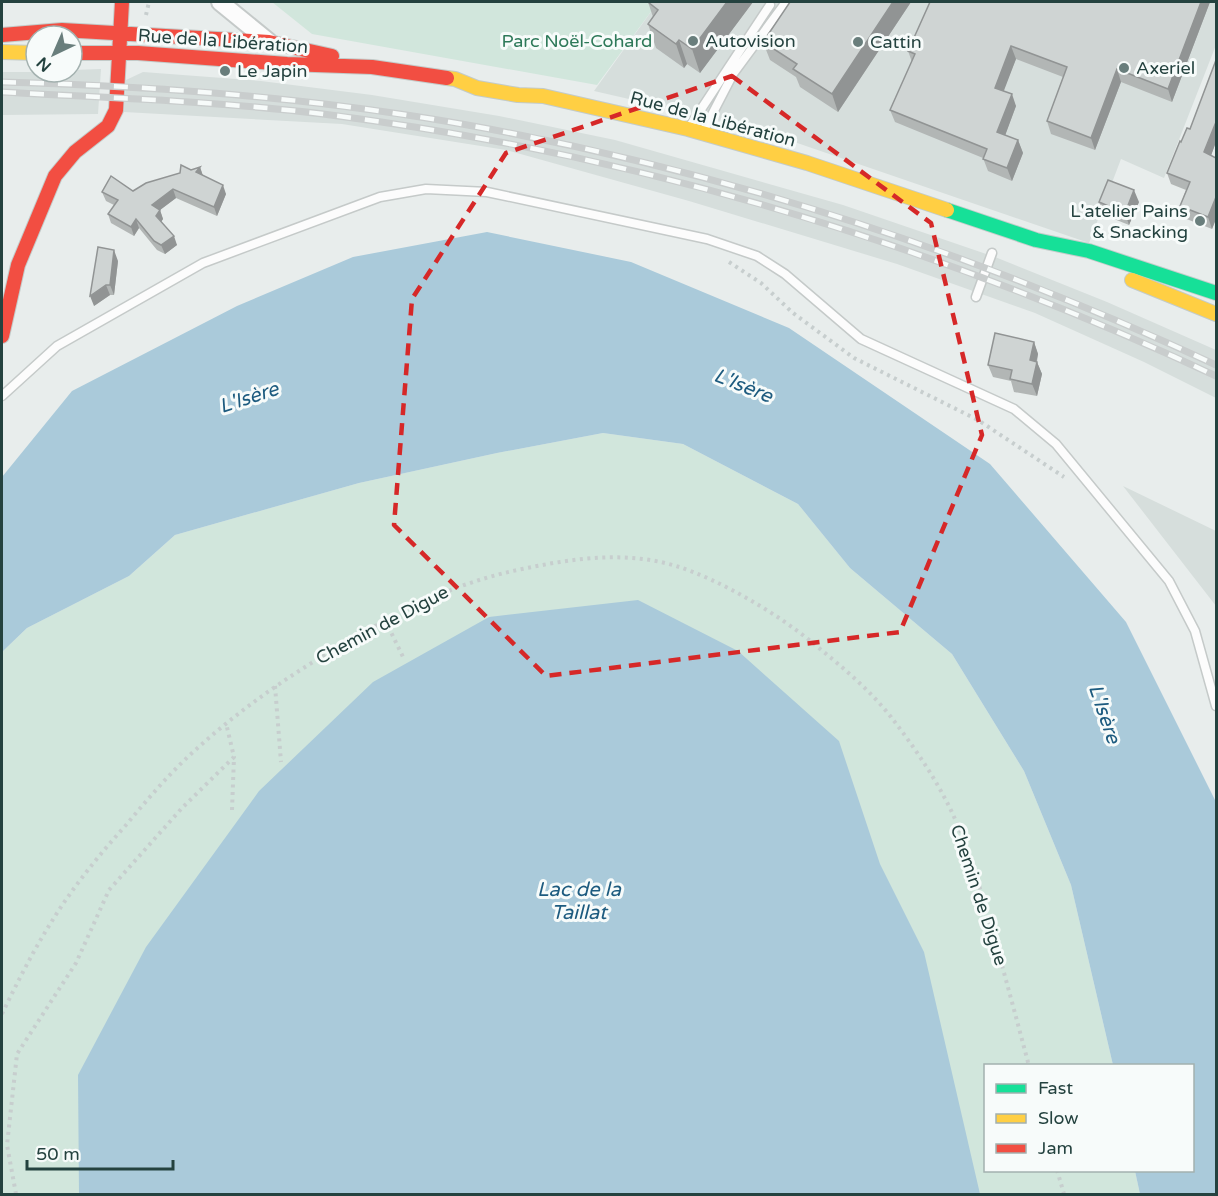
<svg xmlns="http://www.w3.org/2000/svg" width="1218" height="1196" font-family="'Varela Round',sans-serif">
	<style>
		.built { fill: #d6dedc }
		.green { fill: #d1e6dc }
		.water { fill: #aacada }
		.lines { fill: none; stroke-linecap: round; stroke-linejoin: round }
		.lane-casing { stroke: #c5cac9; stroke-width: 11 }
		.street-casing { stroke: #c5cac9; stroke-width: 20 }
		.fast-casing { stroke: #c3cbc9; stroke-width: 16 }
		.slow-casing { stroke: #c3cbc9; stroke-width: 16 }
		.jam-casing { stroke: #c3cbc9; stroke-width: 16 }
		.path { stroke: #c7cece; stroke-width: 4; stroke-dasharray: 3 4.5; stroke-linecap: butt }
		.lane { stroke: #fcfcfc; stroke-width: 8 }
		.street { stroke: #fcfcfc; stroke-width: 16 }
		.fast { stroke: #16e098; stroke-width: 14 }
		.slow { stroke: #ffcf43; stroke-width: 14 }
		.jam { stroke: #f24e42; stroke-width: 14 }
		.rail-casing { stroke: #c9cdcd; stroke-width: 7 }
		.rail { stroke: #f7fbfa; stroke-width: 4.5; stroke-dasharray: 14; stroke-linecap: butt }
		.wall { fill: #b2b6b5 }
		.shaded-wall { fill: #919494 }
		.building { fill: #cfd4d3; stroke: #919494; stroke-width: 1.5 }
		.marked { fill: none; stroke: #d62828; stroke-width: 4.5; stroke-dasharray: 12 8; stroke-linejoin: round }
		.poi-dot { fill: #697e7c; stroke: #f7fbfa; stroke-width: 2 }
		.labels { text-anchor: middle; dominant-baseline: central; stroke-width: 6; stroke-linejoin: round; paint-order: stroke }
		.street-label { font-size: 18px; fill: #24423f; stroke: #f7fbfa }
		.park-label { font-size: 18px; fill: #2e7959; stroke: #f7fbfa }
		.poi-label { font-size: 18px; fill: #24423f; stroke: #f7fbfa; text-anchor: start }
		.water-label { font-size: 20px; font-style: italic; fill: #1d5b7f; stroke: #f7fbfa }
	</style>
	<rect width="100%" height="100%" fill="#e8edec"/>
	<path class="built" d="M658 2H787L796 8 801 2H1216V45L1164 178 1121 159 1089 243 771 134 690 113 594 91Z
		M101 69 98 114 2 115V72H72V70Z
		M143 72 261 81 372 95 499 116 615 140 843 205 995 257 1107 302 1216 350V398L1144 362 1035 313 897 264 689 201 506 150 342 124 124 112 126 80Z
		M1123 486 1216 531V606Z"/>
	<path class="green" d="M272 2H658L597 85 312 34Z
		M603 433 683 444 798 504 850 568 952 654 1024 771 1071 885 1113 1065 986 1066V1170L1135 1171 1140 1194H2V652L27 628 129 576 175 535 359 483 497 453Z"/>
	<path class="water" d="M487 232 631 262 789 328 990 464 1126 622 1216 802V1194H1140L1135 1171 1192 1170V1066L1113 1065 1071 885 1024 771 952 654 850 568 798 504 683 444 603 433 497 453 359 483 175 535 129 576 27 628 2 652V477L72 391 237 306 353 257Z
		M638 600 738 651 839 741 880 864 924 952 980 1194H79L78 1075 146 947 259 791 373 682 489 617Z"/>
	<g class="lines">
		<g class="lane-casing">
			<path id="lane" d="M690 126 770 5
				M704 130 733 74 786 2
				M976 297 992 253
				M2 396 57 346 203 263 380 197 426 189 487 192 707 239 757 256 785 274 861 339 1014 409 1056 444 1169 581 1195 631 1216 706"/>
		</g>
		<g class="street-casing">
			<path id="street" d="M220 2 269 42"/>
		</g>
		<g class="fast-casing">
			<path id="fast" d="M947 210 1036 240 1089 251 1216 293"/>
		</g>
		<g class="slow-casing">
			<path id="slow" d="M2 52 36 53
				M447 78 455 79 477 88 518 95 543 96 688 129 807 163 947 210
				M1132 280 1216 314"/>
		</g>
		<g class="jam-casing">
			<path id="jam" d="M2 35 62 30 269 42 332 56
				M72 53H138L287 64 372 67 447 78
				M2 336 18 265 55 176 75 152 108 126 116 110 122 2"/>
		</g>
		<path class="path" d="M146 15 149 2
			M729 262 761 283 793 313 854 358 978 420 1064 477
			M385 620 404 659
			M275 686 281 762
			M232 810 234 757
			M2 1014C17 983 33 951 52 921 73 887 99 855 126 825 147 800 168 775 192 753 241 708 295 671 352 639 410 606 460 581 527 568 576 558 627 551 676 566 721 580 778 614 814 644 841 666 869 689 891 717 915 748 939 783 955 819 970 851 979 886 989 919 1003 968 1016 1017 1029 1066
			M1057 1170 1064 1194
			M16 1194 7 1145 17 1054 76 963 109 890 182 808 234 757 226 723"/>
		<use href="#lane" class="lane"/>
		<use href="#street" class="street"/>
		<use href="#fast" class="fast"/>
		<use href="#slow" class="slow"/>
		<use href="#jam" class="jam"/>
		<g class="rail-casing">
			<path id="rail" d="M2 82C159 86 318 98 473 126 732 173 978 254 1216 365
				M2 92C109 98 216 101 323 114 633 153 934 244 1216 376"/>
		</g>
		<use href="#rail" class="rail"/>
	</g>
	<path class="wall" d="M648 2H753L700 73 687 64 684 68 656 48 648 24 653 17Z
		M911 2 838 112 800 87 796 77 770 60 763 42Z
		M930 2H1210L1172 102 1121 82 1095 150 1051 134 1047 121 1063 77 1016 59 1003 91 1016 106 1005 135 1018 140 1023 153 1012 181 988 171 983 158 895 122 890 110 912 62 908 51Z
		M1216 60V142L1211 155 1216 158V219L1212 229 1184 218 1180 206 1186 190 1171 184 1167 173 1181 142 1190 129Z
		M200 167 203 176 226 194 217 216 176 198 160 210 163 219 161 222 177 245 165 254 157 250 139 228 134 236 111 223 108 214 114 205 106 201 102 192 133 191Z
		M1099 202H1139L1129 225 1104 215Z
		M118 261 114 295H110L94 306Z
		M1034 342 1038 354 1037 362 1042 374 1037 396 1014 392 1011 381 993 377 988 365Z"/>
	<path class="shaded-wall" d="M727 2H753L700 73 692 49Z
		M893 2H911L838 112 832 94Z
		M1201 2H1210L1172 102 1168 89Z
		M679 40 687 64 684 68 676 44Z
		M1011 46 1016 59 1000 101 995 88Z
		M1117 69 1121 82 1095 150 1091 138Z
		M1012 94 1016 106 1002 144 997 132Z
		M1216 122V142L1208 164 1204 152Z
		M1018 140 1023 153 1012 181 1007 168Z
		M200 167 203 176 196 172Z
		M223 185 226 194 217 216 214 207Z
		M173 189 176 198 160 210 163 219 159 225 152 205Z
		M1134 190 1139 202 1129 225 1125 213Z
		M1216 197V219L1212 229 1208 217Z
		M136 219 139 228 134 236 131 227Z
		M174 236 177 245 165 254 161 245Z
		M114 250 118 261 114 295 110 285Z
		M106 285 110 295 94 306 90 296Z
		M1034 342 1038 354 1034 373 1030 360Z
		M1037 362 1042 374 1037 396 1032 384Z"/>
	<path class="building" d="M648 2H727L692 49 679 40 676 44 648 24 658 10Z
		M790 2H893L832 94 793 69 797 64 763 42Z
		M930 2H1201L1168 89 1117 69 1091 138 1047 121 1067 67 1011 46 995 88 1012 94 997 132 1018 140 1007 168 983 159 987 149 890 110 915 54 908 51Z
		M1216 60V122L1204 152 1216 158V197L1208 217 1180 206 1190 182 1167 173 1180 141 1181 142 1187 128 1190 129Z
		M181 165 191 170 200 167 196 172 223 185 214 207 173 189 152 205 160 210 156 216 174 236 161 245 154 241 136 219 131 227 108 214 118 200 102 192 111 176 133 191 146 183 180 173Z
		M1108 180 1134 190 1125 213 1099 202Z
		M98 247 114 250 110 285H106L90 296Z
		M995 333 1034 342 1030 360 1037 362 1032 384 1010 379 1012 370 988 365Z"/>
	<path class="marked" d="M732 76 931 223 982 435 900 632 546 676 394 525 412 299 506 153Z"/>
	<g class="poi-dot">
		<circle cx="693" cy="41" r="6"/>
		<circle cx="858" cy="42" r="6"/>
		<circle cx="1124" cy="68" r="6"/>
		<circle cx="225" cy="71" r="6"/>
		<circle cx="1200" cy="221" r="6"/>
	</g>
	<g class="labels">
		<g class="street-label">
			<text transform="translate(223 41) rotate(4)">Rue de la Libération</text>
			<text transform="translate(713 119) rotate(15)">Rue de la Libération</text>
			<text transform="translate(382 625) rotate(-28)">Chemin de Digue</text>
			<text transform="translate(979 895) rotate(72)">Chemin de Digue</text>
		</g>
		<g class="park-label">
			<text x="577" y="41">Parc Noël-Cohard</text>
		</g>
		<g class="poi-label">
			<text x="705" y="41">Autovision</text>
			<text x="870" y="42">Cattin</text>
			<text x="1136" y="68">Axeriel</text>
			<text x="237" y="71">Le Japin</text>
			<text x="1188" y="211" text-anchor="end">L'atelier Pains<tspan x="1188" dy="21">&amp; Snacking</tspan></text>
		</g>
		<g class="water-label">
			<text transform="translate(743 386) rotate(22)">L'Isère</text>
			<text transform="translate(249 398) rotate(-18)">L'Isère</text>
			<text transform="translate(1104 714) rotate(71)">L'Isère</text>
			<text x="579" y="890">Lac de la<tspan x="579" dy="23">Taillat</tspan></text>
		</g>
	</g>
	<rect width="1218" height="1196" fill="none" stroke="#24423f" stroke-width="6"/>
	<rect x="984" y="1064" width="210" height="108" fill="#f7fbfa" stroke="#a3b1af" stroke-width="1.5"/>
	<rect x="996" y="1084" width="30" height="9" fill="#16e098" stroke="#a3b1af" stroke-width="1.5"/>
	<text x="1038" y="1094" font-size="18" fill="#24423f">Fast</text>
	<rect x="996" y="1114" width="30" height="9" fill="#ffcf43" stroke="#a3b1af" stroke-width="1.5"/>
	<text x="1038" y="1124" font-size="18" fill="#24423f">Slow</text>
	<rect x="996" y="1144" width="30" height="9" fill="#f24e42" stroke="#a3b1af" stroke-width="1.5"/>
	<text x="1038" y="1154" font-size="18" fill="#24423f">Jam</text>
	<g transform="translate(54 54) rotate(224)"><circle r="28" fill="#f7fbfa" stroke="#a3b1af" stroke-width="1.5"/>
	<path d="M0-4.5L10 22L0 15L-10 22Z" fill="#697e7c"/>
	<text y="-9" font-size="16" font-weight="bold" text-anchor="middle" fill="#24423f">N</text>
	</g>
	<path d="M27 1160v9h146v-9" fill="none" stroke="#24423f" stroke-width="3"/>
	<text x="36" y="1160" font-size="18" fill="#24423f" stroke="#f7fbfa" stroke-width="4.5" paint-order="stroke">50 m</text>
</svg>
